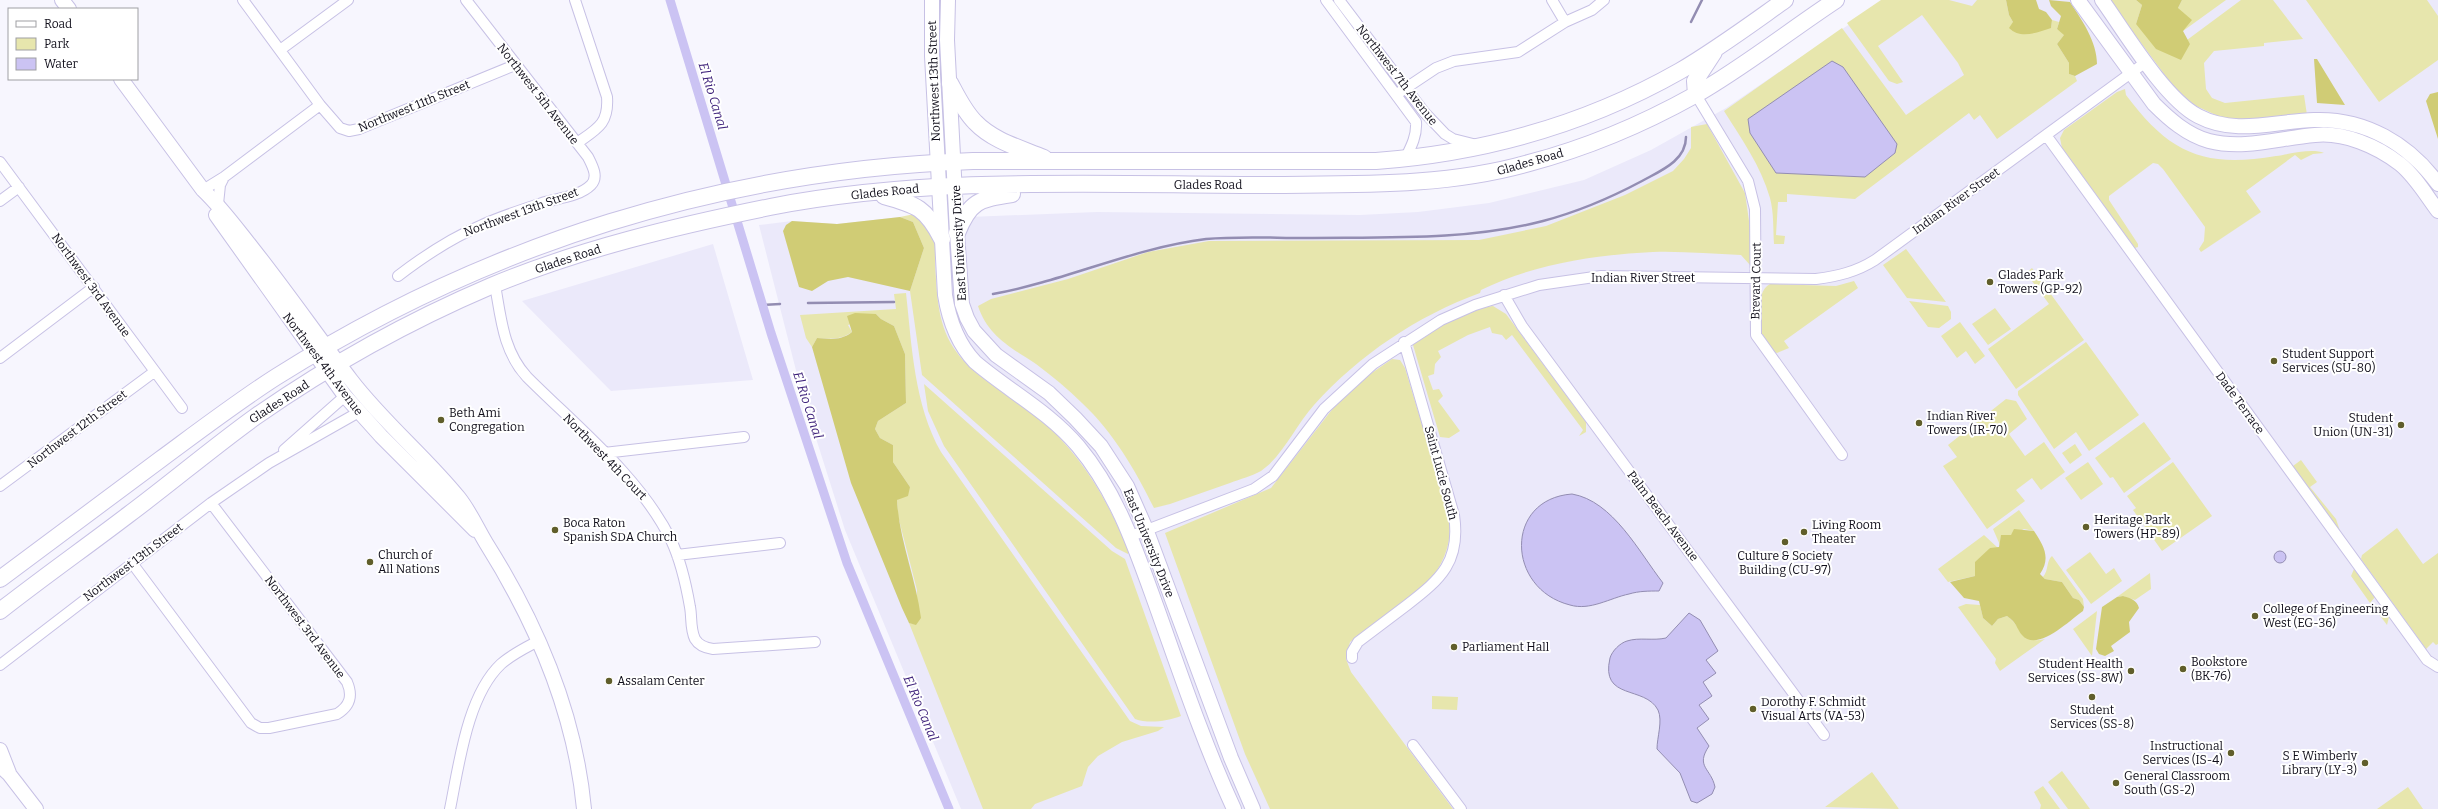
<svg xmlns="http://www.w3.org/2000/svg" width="2438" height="809" font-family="Bitter,serif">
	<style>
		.built { fill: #ebe9fa }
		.green { fill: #e7e6ad }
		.forest { fill: #d0cc75 }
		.water { fill: #cbc3f3; stroke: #938db2 }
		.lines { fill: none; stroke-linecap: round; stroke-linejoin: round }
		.stream { stroke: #938db2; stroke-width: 2.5 }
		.canal { stroke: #cbc3f3; stroke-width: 9 }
		.street-casing { stroke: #c7c1e5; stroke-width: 12 }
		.secondary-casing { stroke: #c7c1e5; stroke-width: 16 }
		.primary-casing { stroke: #c7c1e5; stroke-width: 18 }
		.street { stroke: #fff; stroke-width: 10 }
		.secondary { stroke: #fff; stroke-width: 14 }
		.primary { stroke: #fff; stroke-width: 16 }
		.poi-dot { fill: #605e2b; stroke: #fff; stroke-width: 1.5 }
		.labels { text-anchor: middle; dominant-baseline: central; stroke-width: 4; stroke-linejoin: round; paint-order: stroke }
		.street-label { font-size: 12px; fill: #100e1a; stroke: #fff }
		.poi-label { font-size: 12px; fill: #100e1a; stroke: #fff; text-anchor: start }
		.water-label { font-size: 13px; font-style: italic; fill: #40247c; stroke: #fff }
	</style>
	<rect width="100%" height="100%" fill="#f7f6fe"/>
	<path class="built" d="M1885 0H2438V809H961L845 530 802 394 759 225 792 221 837 224 900 217 920 219 1097 212 1360 215 1418 212 1489 203 1584 180 1651 150 1726 108Z
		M713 244 753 380 611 391 522 301Z"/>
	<path class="green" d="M1881 0H1949L1972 6 1977 0H2006L2009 15 2013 22 2051 28 2052 20 2059 22 2057 29 2065 34 2057 44 2069 63V74L2075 76 2077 81 1997 139 1980 115 1974 120 1969 113 1855 199 1787 194V202H1778L1776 235 1785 236 1784 244H1774C1773 229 1774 213 1770 198 1761 166 1741 138 1724 111L1842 28 1906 115 1964 75 1958 63 1922 15 1878 46 1903 82 1897 84 1889 81 1847 23Z
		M2109 0H2136L2142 5 2136 24 2190 44 2187 40 2241 0H2273L2303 39 2264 43V46L2214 51 2204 63 2206 89 2212 98 2225 103 2304 95 2307 115 2251 121 2231 119 2218 116 2194 105 2173 86Z
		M2182 0H2226L2183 31 2178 8Z
		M2306 0H2427L2438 16V60L2379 102Z
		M2125 89 2126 95C2170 154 2204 168 2276 156 2290 154 2312 148 2324 153L2313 154 2301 160 2295 155 2246 191 2261 212 2201 252 2199 249 2204 241 2205 227 2163 169 2158 164 2153 163 2109 196V200L2138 244V247L2135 248 2062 148 2060 138 2064 130 2117 92Z
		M1707 124 1745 193 1750 228V265L1741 255C1712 254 1682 251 1653 252 1594 255 1534 264 1481 290L1480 293C1417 316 1359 355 1314 405 1296 425 1282 457 1261 471 1252 476 1240 479 1230 483 1210 490 1190 497 1170 504L1154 508C1135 470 1114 433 1082 403 1068 389 1052 376 1036 364 1010 347 988 336 978 306L991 299 1068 279 1148 252 1209 241 1479 240 1546 226 1625 195 1673 171 1684 159 1691 148V127Z
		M919 213C923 220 929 228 933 236 936 243 935 255 935 263 937 293 937 321 953 347 973 378 1007 392 1034 414 1080 452 1107 498 1129 552L1128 554 1116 548 922 375 910 291 924 248 913 222 900 217Z
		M1906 249 1946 302 1907 298 1883 265Z
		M2032 268 2084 340 2016 389 1988 349 2049 304 2026 273Z
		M1854 281 1858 288 1784 341 1789 348 1777 353 1773 352 1761 334 1760 329C1761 316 1756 291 1770 284L1836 286Z
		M906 293C912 347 914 404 941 452L1130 721 1141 726 1164 727 1158 731 1122 742 1098 756 1088 767 1082 786 1035 804 1031 809H983L909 623 916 624 917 590 898 516 897 500 910 487 893 462V445L880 438 875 429 878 421 906 403 905 354 894 326 881 319 876 314 848 325 852 332C841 340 830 339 817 338L812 347 806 338 800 315 896 309 894 294Z
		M1909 301 1948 306 1951 312V319L1939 328 1928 327Z
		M1493 306 1506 314 1586 422V432L1579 436 1583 430 1512 335 1506 340 1502 335 1492 333 1490 327 1468 335 1438 351 1441 357 1435 364 1434 374 1428 376 1433 390 1439 389 1443 396 1438 401 1460 431 1449 438 1440 437 1413 345C1425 331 1474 308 1493 306Z
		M1995 308 2011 329 1988 345 1972 324Z
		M1960 322 1985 356 1975 364 1966 351 1957 358 1941 336Z
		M2086 342 2139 415 2089 451 2076 432 2054 449 2018 395V391Z
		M1392 359 1400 360 1405 368 1449 514C1453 540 1445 563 1428 582L1350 642 1346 659 1351 672 1453 809H1270L1245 754 1165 533 1271 488 1334 407 1363 379Z
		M924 384 1112 551 1125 559 1181 716C1167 721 1149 724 1135 719L944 446 928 411Z
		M2006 399 2016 401 2027 419 2009 434 2025 456 2044 442 2065 472 2041 490 2032 478 2016 490 2025 501 1987 529 1943 466 1957 457 1948 445Z
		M2144 422 2171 459 2124 493 2113 477 2110 478 2095 458Z
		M2075 444 2082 455 2070 464 2062 453Z
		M2301 460 2317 482 2310 487 2336 519 2340 531 2293 466Z
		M2088 462 2103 484 2081 500 2065 478Z
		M2173 462 2212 516 2162 551 2133 510 2136 508 2127 496Z
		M2019 510 2034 531 2024 529 2011 535 2001 536 2000 545 1993 529Z
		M2397 528 2423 564 2438 553V644L2436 645 2433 642 2426 649 2361 559 2362 555Z
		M1984 535 1998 548H1990L1975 576 1948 582 1938 569Z
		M2090 552 2106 574 2114 568 2122 581 2091 604 2066 570Z
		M2052 556 2083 599 2084 607 2079 600 2073 598 2062 582 2045 579 2043 577C2049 570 2046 561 2052 556Z
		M2354 569 2375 597 2370 603 2351 576Z
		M2150 573 2151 589 2135 600 2123 596 2117 597Z
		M1966 604 1980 605 1983 618 1992 626 1998 619 2007 616C2021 626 2023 645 2045 639L2000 671 1995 663 1996 659 1958 607Z
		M2380 605 2389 617 2387 625 2375 609Z
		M2097 611 2092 656 2073 629Z
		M1432 696 1458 697 1457 710 1432 709Z
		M2062 771 2090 809H2068L2048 782Z
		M1872 772 1899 809 1825 807Z
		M2043 786 2060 809H2040L2041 805 2034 792Z
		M2408 787 2423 809H2377Z"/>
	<path class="forest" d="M2006 0H2036L2039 9 2046 12 2052 20 2051 28C2038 32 2021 40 2009 28L2013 22 2009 15Z
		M2049 0 2070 2C2082 20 2097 42 2097 64L2075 76 2069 74V63L2057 44 2064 35 2057 29 2061 16 2051 6Z
		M2136 0H2182L2178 8 2192 20 2183 31 2190 44 2181 60 2156 49 2136 24 2142 5Z
		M2314 59H2317L2345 105 2317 103Z
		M2438 92V139L2426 101 2430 94Z
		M900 217 913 222 924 248 910 291 848 277 828 281 812 291 799 287 783 231 786 225 792 221 837 224Z
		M855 313 876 314 881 319 894 326 905 354 906 403 878 421 875 429 880 438 893 445V462L910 487 908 496 897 500C899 540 916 578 921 618L916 625 909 623 902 608 851 483 812 347 817 338C829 339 841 341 852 332L847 316Z
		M2014 529 2034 531C2044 546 2051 558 2040 574L2045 579 2062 582 2073 598 2079 600 2084 607 2083 611C2070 620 2037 653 2022 635 2015 626 2018 624 2007 616L1998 619 1992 626 1983 618 1979 601 1964 598 1950 582 1975 576V562L1990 548 1999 547 2001 535H2011Z
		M2123 596C2130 598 2137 600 2139 608L2129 622 2130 632 2111 646 2114 651 2105 656 2099 654 2096 649 2102 607 2117 597Z"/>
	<path class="water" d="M1832 61 1843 67 1897 144 1895 153 1865 177 1776 173 1750 133 1748 119Z
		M1572 494C1613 501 1639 552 1663 583L1659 591C1649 591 1639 591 1629 594 1610 598 1590 611 1570 605 1506 589 1504 499 1572 494Z
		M2274 557a6 6 0 1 1 12 0a6 6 0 1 1-12 0Z
		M1689 613 1700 620 1718 651 1706 660 1716 673 1703 682 1712 696 1699 705 1709 719 1697 728 1709 746C1695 767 1711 768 1715 787L1712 794 1697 803 1691 801 1680 773 1657 749C1657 737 1663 721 1658 710 1645 685 1600 701 1610 658 1612 651 1620 643 1627 641 1639 637 1653 641 1666 638Z"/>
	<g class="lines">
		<path class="stream" d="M1691 22 1702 0
			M993 294C1065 281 1133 248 1206 239 1239 236 1273 238 1305 238 1384 237 1466 241 1543 221 1577 212 1612 197 1642 181 1660 171 1686 161 1686 137
			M808 303 894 302
			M762 305 780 304"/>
		<path class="canal" d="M670 0 771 333 847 563 949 809"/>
		<g class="street-casing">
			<path id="street" d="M243 0 320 105 340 128 349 131 359 129 515 65
				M575 0 607 97C609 124 597 129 577 143
				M1326 0 1416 122C1417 136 1411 147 1405 159
				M1339 0 1424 112 1445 134 1453 139 1477 145
				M1552 0 1565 22
				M280 50 348 0
				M1397 94 1436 68 1454 61 1518 52 1565 22 1592 10 1604 0
				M1696 95 1748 181 1755 209 1756 335 1842 455
				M2046 135 2427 660 2438 667
				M0 162 182 408
				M203 190 224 177 320 105
				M0 201 19 187
				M218 204 220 185 224 177
				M398 276C424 256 451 238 482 225 502 216 524 209 545 202 560 198 580 196 591 185 599 177 592 165 588 157L466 0
				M495 285C501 318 503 351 527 377 576 426 640 477 671 540 681 561 686 584 690 607 692 617 690 629 695 639 699 646 706 648 713 649L815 642
				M1504 295 1522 326 1824 735
				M0 358 94 287
				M284 450 345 396
				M604 453 744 437
				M0 486 154 372
				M1131 536 1254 489 1273 476 1324 409 1373 364 1441 320 1475 305 1539 285 1601 276 1816 279C1838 276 1856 272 1875 260L2146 62
				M677 555 780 543
				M132 563 251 723 260 728H269L337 714C350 706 353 696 347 682L211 503
				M1352 658V652L1358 642C1374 630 1390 618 1407 605 1441 579 1461 561 1454 515L1404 342
				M0 665 211 503 269 463 359 412
				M1413 745 1461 809
				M450 809C459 765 467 696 501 664 512 654 527 647 540 640"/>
		</g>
		<g class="secondary-casing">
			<path id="secondary" d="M62 0 69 9
				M932 0V56L945 295C949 320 957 343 975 362 1009 391 1048 411 1078 446 1118 494 1136 550 1157 608 1181 675 1204 744 1234 809
				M948 0 947 40 957 233 962 304 967 318 974 331 996 355 1049 393 1075 418 1101 446 1127 486 1146 529 1231 758 1253 809
				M2078 0 2154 104C2169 119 2187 135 2209 141 2244 150 2279 138 2315 135 2344 132 2377 146 2400 164 2415 176 2426 195 2438 211
				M2102 0C2125 32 2164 98 2198 116 2236 136 2274 121 2314 120 2365 118 2409 144 2438 184
				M121 79 203 190C222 208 237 229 253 249 287 292 318 337 351 380 384 423 426 457 459 498 470 512 477 528 486 543 537 624 575 712 584 809
				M216 215 345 396 381 436 475 530
				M0 750 9 773
				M0 766 9 774 36 809"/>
		</g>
		<g class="primary-casing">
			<path id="primary" d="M950 83C957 96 964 111 975 122 993 141 1020 148 1044 158
				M1696 95 1695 81 1714 52
				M884 196C917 205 926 208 942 239
				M957 233C970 201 979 199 1012 194
				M0 579C54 539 108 499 161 459 199 431 237 402 276 377 488 243 723 170 973 161H1376C1484 153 1585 125 1680 71 1716 50 1751 24 1785 0
				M0 611C42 578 86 547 128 515 171 483 212 448 255 417 328 366 409 321 491 286 580 249 676 226 770 207 934 175 1104 185 1270 185 1356 184 1445 187 1529 163 1586 148 1643 124 1695 95 1744 67 1789 31 1836 0"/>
		</g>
		<use href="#street" class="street"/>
		<use href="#secondary" class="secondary"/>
		<use href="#primary" class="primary"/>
	</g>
	<g class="poi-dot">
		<circle cx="1990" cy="282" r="4"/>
		<circle cx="2274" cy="361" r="4"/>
		<circle cx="441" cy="420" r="4"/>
		<circle cx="1919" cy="423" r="4"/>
		<circle cx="2401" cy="425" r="4"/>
		<circle cx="2086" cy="527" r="4"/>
		<circle cx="555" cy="530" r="4"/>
		<circle cx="1804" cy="532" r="4"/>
		<circle cx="1785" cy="542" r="4"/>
		<circle cx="370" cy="562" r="4"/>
		<circle cx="2255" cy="616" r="4"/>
		<circle cx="1454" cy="647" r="4"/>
		<circle cx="2183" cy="669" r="4"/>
		<circle cx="2131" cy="671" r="4"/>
		<circle cx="609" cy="681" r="4"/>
		<circle cx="2092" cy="697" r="4"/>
		<circle cx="1753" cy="709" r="4"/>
		<circle cx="2231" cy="753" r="4"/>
		<circle cx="2365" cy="763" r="4"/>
		<circle cx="2116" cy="783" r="4"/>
	</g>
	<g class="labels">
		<g class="street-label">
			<text transform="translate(1397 75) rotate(52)">Northwest 7th Avenue</text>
			<text transform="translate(934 81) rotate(-92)">Northwest 13th Street</text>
			<text transform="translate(538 94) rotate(52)">Northwest 5th Avenue</text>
			<text transform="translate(414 106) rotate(-22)">Northwest 11th Street</text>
			<text transform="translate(1530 162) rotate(-16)">Glades Road</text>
			<text x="1208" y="185">Glades Road</text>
			<text transform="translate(885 192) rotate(-6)">Glades Road</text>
			<text transform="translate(1956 201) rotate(-36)">Indian River Street</text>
			<text transform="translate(521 212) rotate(-20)">Northwest 13th Street</text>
			<text transform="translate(959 243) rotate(-93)">East University Drive</text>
			<text transform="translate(568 259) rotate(-18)">Glades Road</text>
			<text x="1643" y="278">Indian River Street</text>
			<text transform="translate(1756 281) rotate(-89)">Brevard Court</text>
			<text transform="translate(91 285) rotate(54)">Northwest 3rd Avenue</text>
			<text transform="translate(323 364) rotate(53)">Northwest 4th Avenue</text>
			<text transform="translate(279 402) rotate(-33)">Glades Road</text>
			<text transform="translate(2240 403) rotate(54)">Dade Terrace</text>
			<text transform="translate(77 429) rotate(-37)">Northwest 12th Street</text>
			<text transform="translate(605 457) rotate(46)">Northwest 4th Court</text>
			<text transform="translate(1441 473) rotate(75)">Saint Lucie South</text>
			<text transform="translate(1663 516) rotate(53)">Palm Beach Avenue</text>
			<text transform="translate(1149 543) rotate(68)">East University Drive</text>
			<text transform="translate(133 562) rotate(-37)">Northwest 13th Street</text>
			<text transform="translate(305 627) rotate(53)">Northwest 3rd Avenue</text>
		</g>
		<g class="poi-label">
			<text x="1998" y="275">Glades Park<tspan x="1998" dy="14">Towers (GP-92)</tspan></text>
			<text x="2282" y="354">Student Support<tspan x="2282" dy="14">Services (SU-80)</tspan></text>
			<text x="449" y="413">Beth Ami<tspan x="449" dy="14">Congregation</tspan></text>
			<text x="1927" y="416">Indian River<tspan x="1927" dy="14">Towers (IR-70)</tspan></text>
			<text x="2393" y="418" text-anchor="end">Student<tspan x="2393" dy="14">Union (UN-31)</tspan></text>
			<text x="2094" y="520">Heritage Park<tspan x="2094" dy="14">Towers (HP-89)</tspan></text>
			<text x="563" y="523">Boca Raton<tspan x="563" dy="14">Spanish SDA Church</tspan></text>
			<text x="1812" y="525">Living Room<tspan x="1812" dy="14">Theater</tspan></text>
			<text x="378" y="555">Church of<tspan x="378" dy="14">All Nations</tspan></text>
			<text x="1785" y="556" text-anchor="middle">Culture &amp; Society<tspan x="1785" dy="14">Building (CU-97)</tspan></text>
			<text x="2263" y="609">College of Engineering<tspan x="2263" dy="14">West (EG-36)</tspan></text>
			<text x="1462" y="647">Parliament Hall</text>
			<text x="2191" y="662">Bookstore<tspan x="2191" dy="14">(BK-76)</tspan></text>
			<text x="2123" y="664" text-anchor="end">Student Health<tspan x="2123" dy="14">Services (SS-8W)</tspan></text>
			<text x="617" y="681">Assalam Center</text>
			<text x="1761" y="702">Dorothy F. Schmidt<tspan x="1761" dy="14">Visual Arts (VA-53)</tspan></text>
			<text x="2092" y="710" text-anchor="middle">Student<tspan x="2092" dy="14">Services (SS-8)</tspan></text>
			<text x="2223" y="746" text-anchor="end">Instructional<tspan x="2223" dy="14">Services (IS-4)</tspan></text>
			<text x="2357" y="756" text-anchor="end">S E Wimberly<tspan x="2357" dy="14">Library (LY-3)</tspan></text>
			<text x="2124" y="776">General Classroom<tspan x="2124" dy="14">South (GS-2)</tspan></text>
		</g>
		<g class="water-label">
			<text transform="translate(713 96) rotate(73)">El Rio Canal</text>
			<text transform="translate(808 405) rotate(72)">El Rio Canal</text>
			<text transform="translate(921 708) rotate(67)">El Rio Canal</text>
		</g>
	</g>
	<rect x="8" y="8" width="130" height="72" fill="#ffffff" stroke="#9f9fa3"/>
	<rect x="16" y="21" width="20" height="6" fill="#ffffff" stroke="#9f9fa3"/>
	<text x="44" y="28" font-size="12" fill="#100e1a">Road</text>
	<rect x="16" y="38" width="20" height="12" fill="#e7e6ad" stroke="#9f9fa3"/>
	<text x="44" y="48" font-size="12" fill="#100e1a">Park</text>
	<rect x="16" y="58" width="20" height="12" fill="#cbc3f3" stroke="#9f9fa3"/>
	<text x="44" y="68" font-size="12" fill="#100e1a">Water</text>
</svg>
